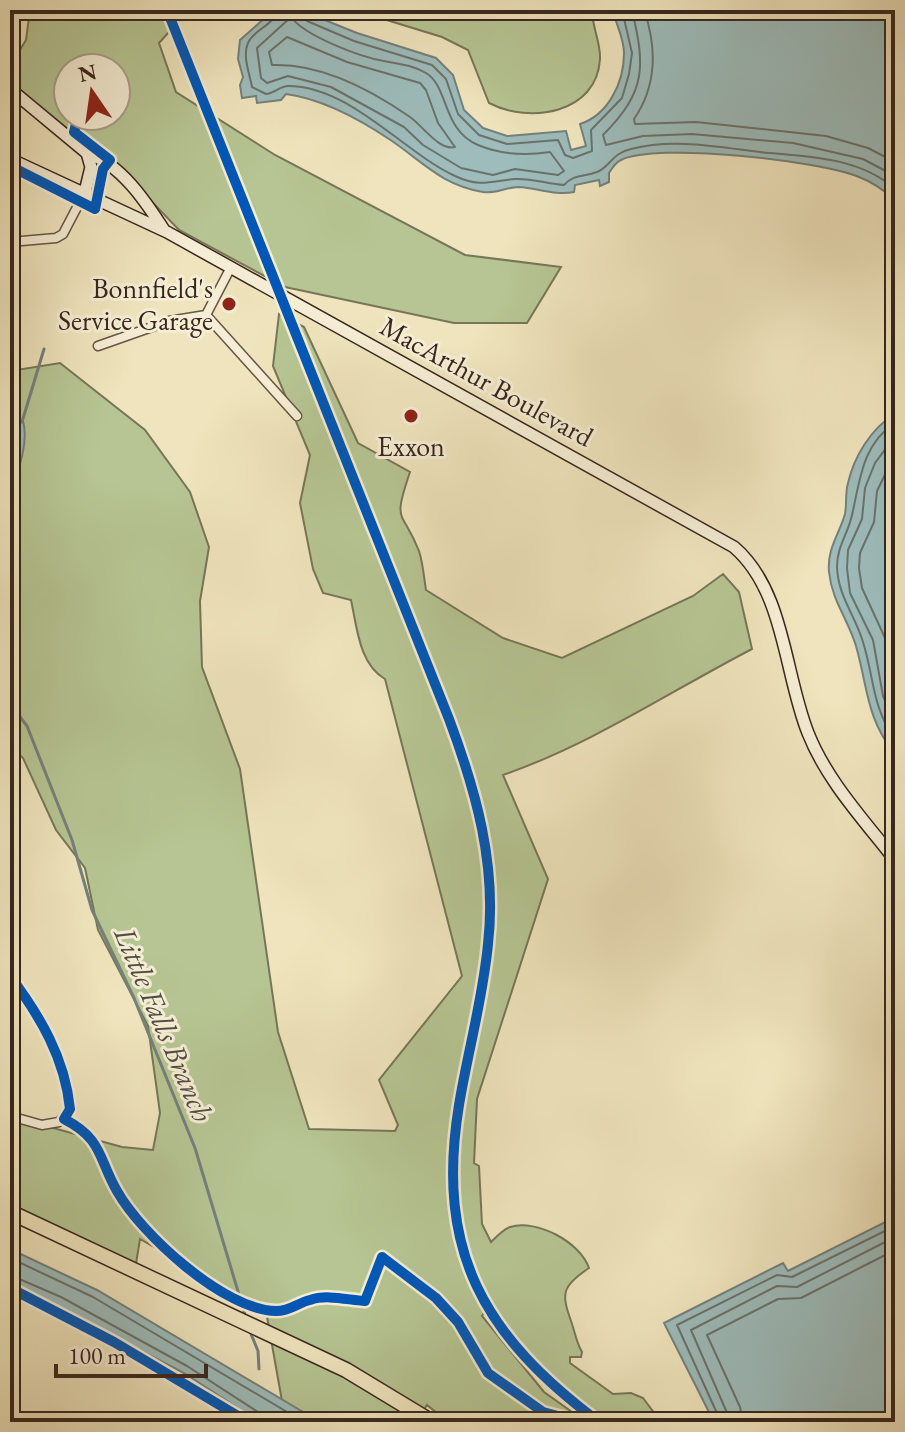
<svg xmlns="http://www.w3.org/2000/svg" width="905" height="1432" font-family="'EB Garamond',serif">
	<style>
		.green { fill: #b6c593; stroke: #777658; stroke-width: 2; fill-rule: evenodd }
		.water { fill: #9dbcbb; stroke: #75807c; stroke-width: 2 }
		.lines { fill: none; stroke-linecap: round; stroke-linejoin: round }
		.shore { stroke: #6a726c; stroke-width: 2 }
		.stream { stroke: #75807c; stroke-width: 3 }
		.street-casing { stroke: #665646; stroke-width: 11 }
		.secondary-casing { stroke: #38271e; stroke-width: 14 }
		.highway-casing { stroke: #38271e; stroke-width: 17 }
		.street { stroke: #f5edd4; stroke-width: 8 }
		.secondary { stroke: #f5edd4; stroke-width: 11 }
		.highway { stroke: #efe4bd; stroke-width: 14 }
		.quiet { stroke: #3e9ce0; stroke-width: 8; stroke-dasharray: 16 8; stroke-linecap: butt }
		.cycleway-casing { stroke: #f5edd4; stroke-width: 15 }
		.cycleway { stroke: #0057b8; stroke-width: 10 }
		.poi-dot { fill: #8f2418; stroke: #f5edd4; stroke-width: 3 }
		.labels { text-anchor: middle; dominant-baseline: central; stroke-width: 6; stroke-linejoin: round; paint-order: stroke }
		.poi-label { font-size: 28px; fill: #38271e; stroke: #f5edd4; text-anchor: end }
		.street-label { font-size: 28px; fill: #38271e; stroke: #f5edd4 }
		.water-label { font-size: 30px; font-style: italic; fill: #514c45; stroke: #f5edd4 }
	</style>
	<rect width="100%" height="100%" fill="#efe4bd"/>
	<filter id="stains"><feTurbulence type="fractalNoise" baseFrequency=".0025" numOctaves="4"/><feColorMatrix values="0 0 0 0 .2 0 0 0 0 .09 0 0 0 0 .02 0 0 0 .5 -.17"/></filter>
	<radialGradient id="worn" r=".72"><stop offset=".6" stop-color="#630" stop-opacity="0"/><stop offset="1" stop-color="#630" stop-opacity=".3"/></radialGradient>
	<path class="green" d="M30 10H189L159 43 176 92 275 155 465 255 561 267 527 323H454L285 287 179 230 131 180 19 90 10 80V66L26 40ZM68 68H116V116H68Z
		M354 10H592C592 27 601 43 600 59 597 114 529 124 489 103L468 50 442 37Z
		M279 314 304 327 358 443 410 472C392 525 402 508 419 551 423 563 424 578 426 590L503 638 562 658 693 596 723 574 739 592 752 649C669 692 592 744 503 775L548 879 477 1099 474 1163 479 1166 482 1224 491 1242C496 1237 504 1229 510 1227 537 1219 580 1242 589 1268 562 1286 561 1293 571 1321 575 1332 576 1342 582 1352L581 1357H570V1363L613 1394 631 1393 643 1398 661 1422H605L540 1369 512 1338 490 1305 482 1316 544 1392 586 1422H448L427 1405 416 1422H321L282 1401 266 1311 140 1239 135 1270 10 1212V1116L122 1147 153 1150 160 1113 148 1026 98 930 85 868 56 830 23 758 10 746V371L60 363 145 430 190 492 209 547 200 601 202 667 240 769 278 1032 309 1129 395 1131 398 1125 379 1080 462 976 385 679C359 664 357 627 351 600L323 593 313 569 300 503 310 455 273 366Z"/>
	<path class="water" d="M274 10H300L357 33 436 58 453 75 464 110 483 128 507 136 566 131 571 150 586 146 580 124C608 115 624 83 624 53 624 38 616 25 613 10H895V200C884 190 872 182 859 177 821 161 657 142 621 160 616 162 612 168 609 173V182L600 186 599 180 575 185 574 192C556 196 537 188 519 187 506 187 496 194 483 192 442 185 424 163 392 141 361 120 323 99 286 94L281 100 257 103 256 96 242 98 240 85 243 77 238 59 240 40Z
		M895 414V754C866 718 868 688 856 646 848 619 832 601 829 572 827 548 839 535 845 514 847 504 845 493 848 483 854 457 871 428 895 414Z
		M23 421C28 438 21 471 10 485V427Z
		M895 1217V1422H714L664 1323 783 1263 788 1271Z
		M10 1249 97 1290 320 1422H259L184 1373 10 1282Z"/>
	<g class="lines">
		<path class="shore" d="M277 10C275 25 254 29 248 43 242 56 250 75 252 87L266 94C275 93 280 86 288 86 350 86 403 152 455 176 481 188 491 181 515 179 531 178 548 184 564 185 574 174 584 177 597 172 610 167 612 153 631 149 673 138 718 147 760 152 806 157 858 156 895 189
			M302 10 307 21 354 41 432 65 446 79 458 114 479 135 507 144 558 140 565 155 573 158 592 151 591 130 622 98 629 74 632 53 622 10
			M632 10C645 66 647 91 603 135L606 145 643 136 692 134 793 143 863 159 895 176
			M644 10C657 47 657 86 634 119L635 124 696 122 826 136 868 148 895 162
			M291 17C305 36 360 57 384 61 399 64 413 65 426 73 449 87 442 130 478 145 502 155 525 156 550 152L564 171 558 175 515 169 493 175 461 168 423 145 404 127 331 87 288 76 267 83 261 78 257 48Z
			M287 37 347 62 420 83 426 90 438 123 455 147C439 151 423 126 410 117 370 89 321 63 272 65L269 52Z
			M895 423C862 444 860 481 852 515 848 534 837 546 837 567 838 596 855 615 863 642 875 681 871 703 895 741
			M895 436 875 463 865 488 862 519 848 550 847 568 850 593 873 640 883 696 895 722
			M895 454 877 491 874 522 860 553 859 568 862 588 885 638 895 693
			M10 1258 93 1297 304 1422
			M10 1275 61 1297 187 1366 258 1412 262 1422
			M721 1422 677 1325 777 1275 792 1277 895 1226
			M731 1422 691 1330 777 1286 797 1287 895 1237
			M743 1422 740 1407 707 1335 778 1299 801 1298 895 1250"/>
		<path class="stream" d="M22 422 44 349
			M10 704 27 726 72 840 92 910 134 998 195 1148 246 1318
			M249 1329 258 1351 259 1369"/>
		<g class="street-casing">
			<path id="street" d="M10 242 56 238 63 234 85 192
				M206 315 297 416
				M206 315 230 269
				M98 346 169 321 206 315
				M10 976C40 1016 65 1058 70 1109L59 1122 42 1125 10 1116"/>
		</g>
		<g class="secondary-casing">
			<path id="secondary" d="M10 89 87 153 91 167 85 192
				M87 153C121 164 146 202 164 230
				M10 159 167 232 734 547C785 591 784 673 808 733 827 781 864 820 895 860"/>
		</g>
		<g class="highway-casing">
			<path id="highway" d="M10 1212 346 1370 432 1422"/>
		</g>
		<use href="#street" class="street"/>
		<use href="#secondary" class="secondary"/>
		<use href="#highway" class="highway"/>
		<path class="quiet" d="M604 1422C612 1413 622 1415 631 1422"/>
		<g class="cycleway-casing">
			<path id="cycleway" d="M167 10 449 719C476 791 497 865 488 944 483 998 468 1051 459 1105 435 1252 484 1336 599 1422
				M10 166 95 209 103 169 110 160 74 132 78 116
				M10 976C40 1016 65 1058 70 1109L64 1119C103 1139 98 1158 117 1191 141 1234 224 1310 276 1311 291 1311 297 1303 310 1300 327 1294 348 1300 365 1301L382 1257 436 1298 458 1322 488 1373 543 1412 580 1422
				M10 1288 114 1342 248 1422"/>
		</g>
		<use href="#cycleway" class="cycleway"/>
	</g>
	<g class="poi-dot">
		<circle cx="229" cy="304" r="8"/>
		<circle cx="411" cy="416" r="8"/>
	</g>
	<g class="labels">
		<g class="poi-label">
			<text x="213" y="288">Bonnfield's<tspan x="213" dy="32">Service Garage</tspan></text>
			<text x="411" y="446" text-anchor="middle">Exxon</text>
		</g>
		<g class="street-label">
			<text transform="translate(487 381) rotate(29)">MacArthur Boulevard</text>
		</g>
		<g class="water-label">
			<text transform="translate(164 1024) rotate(67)">Little Falls Branch</text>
		</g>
	</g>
	<rect width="905" height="1432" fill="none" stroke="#efe4bd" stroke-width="40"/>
	<rect x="12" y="12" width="881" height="1408" fill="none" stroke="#38271e" stroke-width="4"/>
	<rect x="20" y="20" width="865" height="1392" fill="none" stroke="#38271e" stroke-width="2"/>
	<g transform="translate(92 92) rotate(347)"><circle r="38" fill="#f5edd4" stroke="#a99e8b" stroke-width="2"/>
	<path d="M0-6L14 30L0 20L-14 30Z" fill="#8f2418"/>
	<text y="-12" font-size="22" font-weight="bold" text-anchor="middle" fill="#38271e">N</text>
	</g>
	<path d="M56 1364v12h150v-12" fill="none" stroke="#38271e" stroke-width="4"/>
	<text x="68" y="1364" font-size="24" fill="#38271e" stroke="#f5edd4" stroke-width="6" paint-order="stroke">100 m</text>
	<rect width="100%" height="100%" filter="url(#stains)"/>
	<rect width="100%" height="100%" fill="url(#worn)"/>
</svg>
